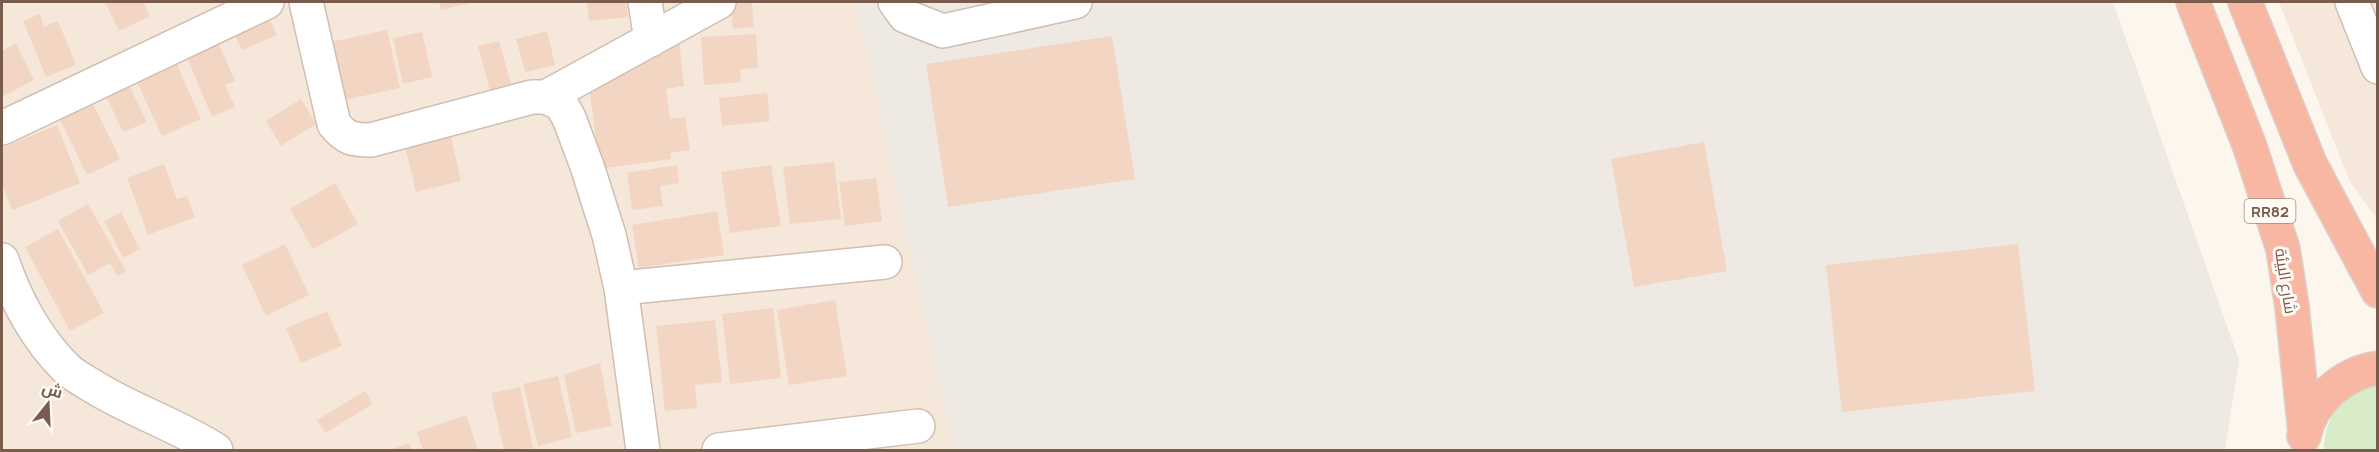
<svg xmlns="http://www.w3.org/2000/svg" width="2379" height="452" font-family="Manrope,Cairo,sans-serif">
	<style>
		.residential { fill: #f5e8da }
		.industrial { fill: #efe9e4 }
		.green { fill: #d8ecc9 }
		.building { fill: #f3d5c3 }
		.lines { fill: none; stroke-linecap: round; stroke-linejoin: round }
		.street-casing { stroke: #d1beb0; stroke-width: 36 }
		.highway-casing { stroke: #dad1cd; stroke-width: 36 }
		.street { stroke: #fff; stroke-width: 33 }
		.highway { stroke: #f7b7a3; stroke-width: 33 }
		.labels { text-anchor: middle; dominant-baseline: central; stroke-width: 6; stroke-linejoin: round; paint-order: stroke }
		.shield { fill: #fffaf3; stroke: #a28b7f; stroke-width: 1.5 }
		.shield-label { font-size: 15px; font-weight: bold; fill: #7a5c4d }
		.street-label { font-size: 16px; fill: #7a5c4d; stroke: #fffaf3 }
	</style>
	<rect width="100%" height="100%" fill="#fdf6ec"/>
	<path class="residential" d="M2 2H864L957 450H2Z
		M2279 2H2377V219L2349 180Z"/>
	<path class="industrial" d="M856 2H2113L2239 360 2225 450H954Z"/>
	<path class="green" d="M2377 381V450H2324C2323 416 2346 391 2377 381Z"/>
	<path class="building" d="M105 2H143L150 16 119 31Z
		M439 2H474L441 10Z
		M587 2H626L628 17 589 21Z
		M752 2 754 27 733 29 730 3Z
		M40 14 44 27 58 21 76 65 46 77 23 21Z
		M269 18 277 35 242 50 234 34Z
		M387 30 400 88 344 100 331 42Z
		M547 31 555 65 525 72 516 39Z
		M422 32 432 77 403 84 393 38Z
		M756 34 758 68 740 69 741 82 704 85 701 37Z
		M1112 36 1135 179 948 207 926 64Z
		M679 40 684 86 666 89 670 119 685 117 690 150 670 153 671 159 600 169 588 78 629 72 627 59Z
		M499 41 511 84 490 91 478 46Z
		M218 42 235 81 225 85 235 107 212 117 186 55Z
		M16 43 34 80 2 97V51Z
		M175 60 201 119 162 136 135 78Z
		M128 83 147 122 123 132 105 94Z
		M767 93 770 121 722 126 719 98Z
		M301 99 316 124 281 146 266 121Z
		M93 104 120 159 87 175 60 120Z
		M57 125 80 183 12 210 2 184V148Z
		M451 136 461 181 416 192 405 146Z
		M1704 142 1727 271 1634 287 1611 159Z
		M834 162 841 219 790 224 783 167Z
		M164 164 177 199 187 196 195 217 148 235 127 178Z
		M677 165 679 183 660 186 663 206 632 210 627 173Z
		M771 165 781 226 730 233 721 172Z
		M876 178 882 221 845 226 839 182Z
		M335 183 358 224 313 249 290 209Z
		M88 204 126 271 117 276 110 263 88 275 58 221Z
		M717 211 724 255 639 268 632 225Z
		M121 212 140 249 123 258 104 221Z
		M58 229 104 313 70 331 25 247Z
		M285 244 309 295 266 316 242 265Z
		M2018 244 2035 391 1842 412 1826 265Z
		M835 300 847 376 789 385 777 310Z
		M773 308 781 378 730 384 722 314Z
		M327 311 342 346 301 363 286 328Z
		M715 320 722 382 695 385 697 408 665 411 656 326Z
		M600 363 612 426 576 433 564 375Z
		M558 376 572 437 538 446 523 384Z
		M520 387 533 448 504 450 491 393Z
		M365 391 373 404 325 433 317 420Z
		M466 415 478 450H423L417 432Z
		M409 443 412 450H390Z"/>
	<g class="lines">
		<g class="street-casing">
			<path id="street" d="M306 2 334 124C346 139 353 140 371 140L532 97H546L561 104 569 118 587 166 609 235 621 288 643 450
				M645 2 651 40
				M895 2 905 16 943 31 1075 2
				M2352 2 2378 67
				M546 97 719 2
				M2 128 267 2
				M2 260C15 299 37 340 67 369 74 376 85 381 94 387 133 411 177 425 216 450
				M621 288 885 262
				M719 450 918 426"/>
		</g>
		<g class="highway-casing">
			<path id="highway" d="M2193 2 2250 147 2283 249 2292 307 2305 431
				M2245 2 2310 164 2378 291
				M2304 436C2311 401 2343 373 2378 368"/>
		</g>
		<use href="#street" class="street"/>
		<use href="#highway" class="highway"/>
	</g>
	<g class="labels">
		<rect class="shield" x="2244.5" y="199" width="51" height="24" rx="4.5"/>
		<g class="shield-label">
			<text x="2270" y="211">RR82</text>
		</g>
		<g class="street-label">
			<text transform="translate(2286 281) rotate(81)">شارع البيئة</text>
		</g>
	</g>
	<rect width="2379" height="452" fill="none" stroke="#7a5c4d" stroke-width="6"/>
	<g transform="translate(48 404) rotate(18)" stroke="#fffaf3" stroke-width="4.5" paint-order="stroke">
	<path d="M0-4.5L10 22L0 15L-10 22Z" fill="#7a5c4d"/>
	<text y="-9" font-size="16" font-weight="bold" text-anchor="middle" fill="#7a5c4d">ش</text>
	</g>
</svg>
